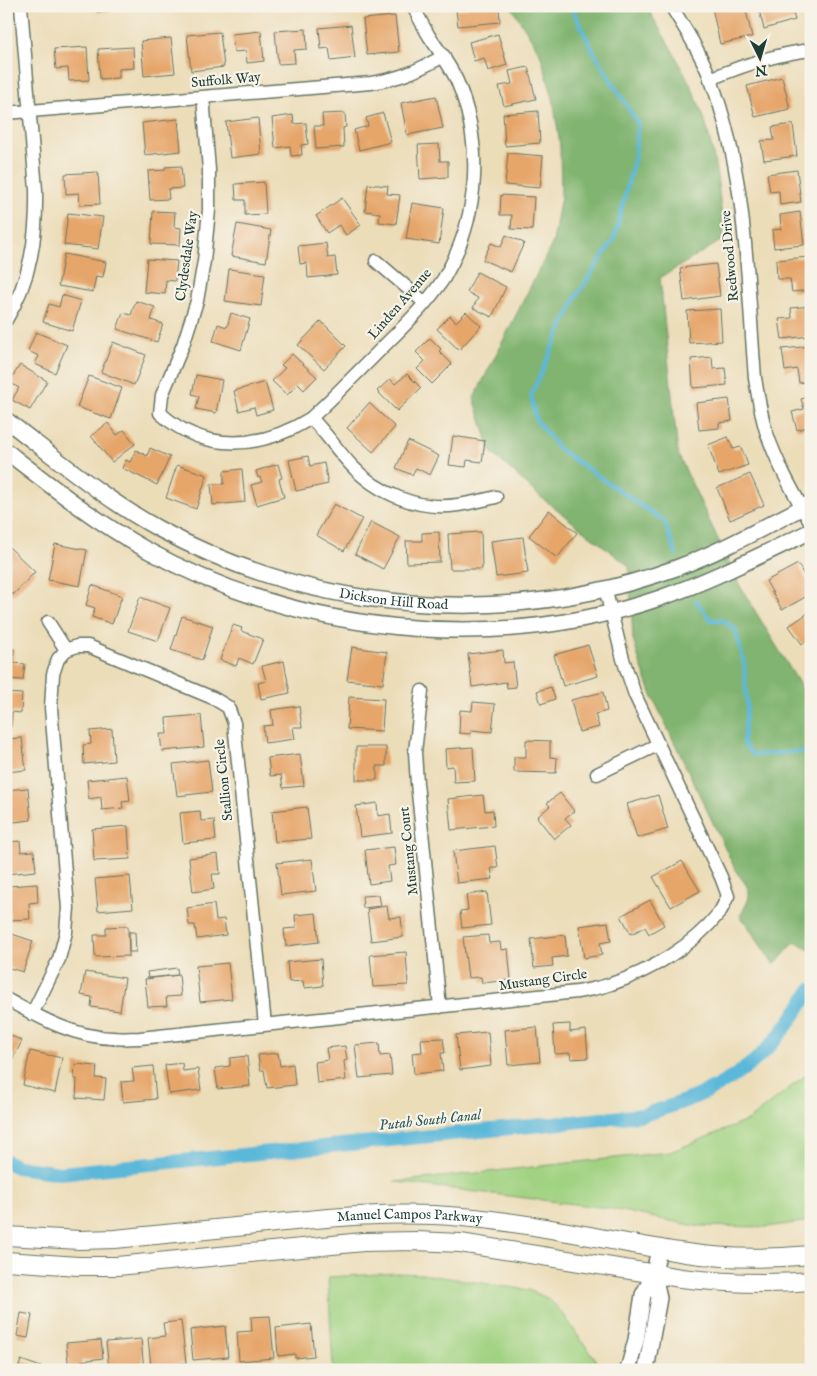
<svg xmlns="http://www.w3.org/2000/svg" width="817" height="1376" font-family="'IM FELL English',serif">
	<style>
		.green { fill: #a0d281; stroke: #60885a }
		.forest { fill: #80b46f; stroke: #507852 }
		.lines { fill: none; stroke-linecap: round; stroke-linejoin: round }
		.stream { stroke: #5bb8d9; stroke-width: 4 }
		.canal { stroke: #5bb8d9; stroke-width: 14 }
		.building { fill: #e6a569 }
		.minor-casing { stroke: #677563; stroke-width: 15 }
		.tertiary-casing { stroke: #677563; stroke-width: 18 }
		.secondary-casing { stroke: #677563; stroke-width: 20 }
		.minor { stroke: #fff; stroke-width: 12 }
		.tertiary { stroke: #fff; stroke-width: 15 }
		.secondary { stroke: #fff; stroke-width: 18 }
		.labels { text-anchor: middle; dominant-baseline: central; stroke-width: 4.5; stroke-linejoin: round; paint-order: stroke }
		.street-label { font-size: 14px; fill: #1f3d34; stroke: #f7f3e8 }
		.water-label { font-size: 15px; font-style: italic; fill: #2e5c5d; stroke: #f7f3e8 }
	</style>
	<rect width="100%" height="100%" fill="#f7f3e8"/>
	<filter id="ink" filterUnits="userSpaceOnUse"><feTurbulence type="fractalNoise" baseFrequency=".02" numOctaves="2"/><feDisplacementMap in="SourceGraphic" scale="10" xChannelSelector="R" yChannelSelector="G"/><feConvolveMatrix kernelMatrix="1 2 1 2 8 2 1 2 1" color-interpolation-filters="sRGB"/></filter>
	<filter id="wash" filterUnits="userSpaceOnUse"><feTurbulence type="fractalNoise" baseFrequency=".0096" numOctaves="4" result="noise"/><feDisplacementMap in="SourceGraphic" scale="20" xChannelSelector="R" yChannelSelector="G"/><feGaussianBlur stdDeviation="1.12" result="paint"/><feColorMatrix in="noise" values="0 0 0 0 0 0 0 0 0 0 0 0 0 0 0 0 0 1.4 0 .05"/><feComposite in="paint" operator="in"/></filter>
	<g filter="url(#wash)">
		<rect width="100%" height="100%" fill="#ecddb9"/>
		<path class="green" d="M811 1071V1221L766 1227 695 1226 607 1208 395 1182 670 1152 749 1120Z
			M396 1273 422 1274 529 1290 549 1299 562 1312 578 1336 595 1358 597 1370H339L333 1367 328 1277Z"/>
		<path class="forest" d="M511 6H646C667 41 689 76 703 115 716 155 720 197 724 239L660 278 678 454 740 586 811 703V951L795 942 774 965 740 915C753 895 752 891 737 873L653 698 640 663 633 639 629 566 538 495 491 452 474 398 553 242 561 196 560 146 553 98 540 53Z"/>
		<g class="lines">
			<path class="stream" d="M571 6 592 49 638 124 635 156 614 239 576 297 531 395 536 420 560 450 664 521 676 554
				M696 601 711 620H722L735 629 744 663 747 706 743 743 753 755 807 751 811 757"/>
			<path class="canal" d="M6 1161 17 1167 60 1173 642 1115C695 1100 741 1081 777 1038 790 1023 800 1006 811 990"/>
		</g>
		<g id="blocks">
			<path class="building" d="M96 6H116V10L97 12Z
				M468 6H499L500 22 458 26 456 10 468 8Z
				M722 6H745L752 37 720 44 712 8Z
				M758 6H791L795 20 764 29Z
				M801 6H811V11L801 12Z
				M395 16 399 52 367 55 363 19Z
				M351 25 355 58 331 61 329 48 321 49 319 28Z
				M306 29 307 49 294 50 295 63 278 64 275 31Z
				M261 31 264 61 247 63 246 51 234 52 232 34Z
				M220 32 224 67 191 71 187 35Z
				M498 34 507 65 488 71 484 58 474 61 469 42Z
				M171 38 175 73 144 76 141 41Z
				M87 47 89 80 69 81 68 68 56 69 54 49Z
				M133 47 134 68 119 69V78L100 79 98 49Z
				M528 67 536 99 504 106 499 86 512 84 509 71Z
				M782 77 790 109 755 117 747 86Z
				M436 96 443 128 407 135 401 103Z
				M538 111 540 143 505 146 503 114Z
				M345 113 346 127 343 128 344 147 316 149 314 126H323L322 114Z
				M383 113 391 142 359 150 354 130 368 126 366 118Z
				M293 115 294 124 306 123 308 144 301 145 302 155 291 156 290 146 275 148 272 118Z
				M258 118 261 154 230 158 226 122Z
				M178 119 181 151 145 155 142 123Z
				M793 124 797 156 764 160 761 141 774 140 772 127Z
				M439 144 440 161H448V177L420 179 418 145Z
				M508 153 543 156 540 188 505 185Z
				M181 166 183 188 168 189 169 199 150 200 148 171 165 170V167Z
				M797 170 801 202 780 205 779 191 770 192 767 174Z
				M98 172 100 204 80 205 79 193 66 194 65 174Z
				M264 182 266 214 245 215V200H236L235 184Z
				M368 184 388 186 387 194 400 195 396 224 379 222 380 213 365 211Z
				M501 195 534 197 532 230 511 229 512 215H500Z
				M342 198 361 225 346 235 339 225 327 233 316 216Z
				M412 203 444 208 439 244 406 239Z
				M153 211 175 212 174 227 181 228 180 245 151 244Z
				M800 212 804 245 774 248 772 230 781 229 780 215Z
				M68 213 103 217 98 249 64 245Z
				M237 224 271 230 266 262 231 256Z
				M506 235 524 243 511 272 483 260 491 243 501 247Z
				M326 243 328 258 335 257 337 275 308 278 307 263 300 264 298 246Z
				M64 254 106 262 103 277 96 276 93 292 58 286Z
				M809 257 811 290 792 292 790 279H777L776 260Z
				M147 259 177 261 175 281 166 280 165 294 144 292Z
				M716 264 720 296 684 301 680 268Z
				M229 269 265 274 261 306 225 301Z
				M477 272 506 287 492 317 473 308 478 298 467 292Z
				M62 295 81 301 72 331 43 322 49 304 59 307Z
				M136 301 155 307 151 320 163 324 157 342 117 329 123 313 131 315Z
				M811 306V336L782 339 779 319 792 318 791 308Z
				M720 309 722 341 689 343 687 311Z
				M466 312 481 326 459 350 437 329 450 316 456 322Z
				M231 313 250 319 241 350 213 341 218 324 227 327Z
				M321 321 346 346 324 369 298 345Z
				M36 332 67 345 55 373 35 364 39 356 28 351Z
				M430 338 441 349 439 351 452 364 432 384 417 369 425 361 416 352Z
				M113 342 146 355 134 385 101 372Z
				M811 346V381L799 383 797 369 785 371 782 349Z
				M292 354 317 377 304 390 298 384 287 395 272 381 285 368 281 365Z
				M712 357 713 369 725 368 727 385 693 388 691 359Z
				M20 365 47 381 30 410 12 400 19 388 9 382Z
				M407 374 421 388 397 411 377 391 390 379 395 384Z
				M196 375 222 380 216 413 196 409 199 396 192 394Z
				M89 376 122 388 111 419 77 407Z
				M265 382 273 410 256 415 254 407 239 411 234 391Z
				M811 396V426L797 430 792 412 804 409 801 399Z
				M729 399 732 421 719 423V428L699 430 696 403Z
				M369 403 395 427 373 452 347 428Z
				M108 423 117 435 124 430 135 444 112 462 91 436Z
				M453 436 485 441 482 462 467 460 466 467 449 465Z
				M728 437 733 449 741 447 748 465 719 475 708 445Z
				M408 441 439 456 430 475 416 468 412 475 396 468Z
				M150 448 170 457 157 485 122 468 126 460 130 462 136 450 147 456Z
				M308 456 310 466 324 463 328 484 296 491 289 460Z
				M278 464 282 478 279 479 284 497 257 505 251 485 262 482 260 477 258 478 256 471Z
				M177 465 207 475 196 509 166 498Z
				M242 469 245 502 213 505 211 484H224V471Z
				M750 474 764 505 730 520 717 488Z
				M334 504 362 519 344 551 316 535Z
				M549 510 577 533 557 558 529 536Z
				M371 522 400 537 383 569 355 554Z
				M439 532 440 562 407 563 406 541H422V533Z
				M481 532 482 569H450L448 534Z
				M523 537 528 573 496 577 491 541Z
				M55 544 87 550 80 586 48 580Z
				M9 547 35 572 13 595 6 589V550Z
				M798 564 811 588V594L782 610 766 581Z
				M92 585 122 596 112 624 92 617 95 608 86 605Z
				M140 597 170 608 158 641 128 631Z
				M811 611V645L807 640 802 644 789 626Z
				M182 616 213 626 202 660 171 650Z
				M233 625 242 628 241 631 263 639 253 664 239 658 236 666 220 660Z
				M588 645 598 676 563 686 554 655Z
				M352 647 387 652 383 684 347 680Z
				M6 649H14L13 663 25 664 23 680 6 679Z
				M503 650 504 663 513 662 516 687 507 688 506 682 472 687 468 654Z
				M284 661 290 693 261 699 258 683 266 681 262 666Z
				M551 687 555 699 541 704 537 691Z
				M603 692 607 711 595 714 599 727 579 732 571 700Z
				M6 693 22 694 21 713 12 712 11 727H6Z
				M349 697 384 699 382 731 347 729Z
				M473 702 495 704 492 732 471 730V734L459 733 460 710 472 711Z
				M299 706 302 727H293L295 739 265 743 263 726 273 725 271 710Z
				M201 715 204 747 162 751 160 734H167L166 718Z
				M112 729 114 761 84 764 83 745 91 744 90 731Z
				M22 738 26 770 6 772V739Z
				M526 740 550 741V757L557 758 556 773 514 772V757H526Z
				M356 747H386V766H377V780H356Z
				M473 747 475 781 454 782 453 766 446 767 445 749Z
				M300 754 304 786 283 788 281 775 270 776 268 758Z
				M208 760 212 792 177 796 173 764Z
				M127 776 130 801 122 802 123 808 102 810 101 797 89 799 87 780Z
				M28 788 31 820 6 823V790Z
				M560 793 574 811 565 818 571 825 554 839 537 817 550 806 547 803Z
				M483 795 485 811 493 810 494 826 451 830 448 799Z
				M658 795 668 829 637 838 627 804Z
				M377 803 378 816 390 814 392 833 360 837 356 806Z
				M307 807 311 839 275 842 272 811Z
				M200 811 201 821 214 820 216 840 183 843 180 813Z
				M128 826 130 859 94 861 92 829Z
				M20 841 21 852 34 851 36 871 6 874V842Z
				M495 846 498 868H491L493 879 457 883 453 851Z
				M394 847 396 865 388 866 390 881 369 884 365 850Z
				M218 854 220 874H212L214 889 193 892 189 858Z
				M312 859 316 891 281 895 277 863Z
				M682 861 700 891 671 907 653 877Z
				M130 876 133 908 98 911 95 879Z
				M37 884 38 902 29 903 30 919 10 920 8 886Z
				M487 892 491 925 462 928 460 911 468 910 466 895Z
				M379 895 381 906 363 908 362 896Z
				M650 900 664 925 649 934 645 927 631 934 621 916Z
				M214 904 216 920 224 919 226 935 197 939 195 925H189L187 908Z
				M387 906 389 918 401 917 403 937 371 941 367 909Z
				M316 913 319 942 286 946 284 929 296 928 295 915Z
				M608 922 611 941 600 943 602 955 584 958 579 926Z
				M128 926 129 956 95 957 94 935H106V927Z
				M6 932 33 941 23 972 6 967Z
				M129 932H135L136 952H129Z
				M488 935 489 943 500 942 501 950 508 949 511 980 482 983 481 977 468 978 463 937Z
				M565 935 567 956 552 958 553 966 534 968 531 939Z
				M406 952 408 985 373 987 370 955Z
				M321 959 323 986 304 988 303 981 289 982 287 962Z
				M228 963 232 999 200 1002 196 966Z
				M177 968 178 975 148 978 147 972Z
				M85 972 125 978 120 1011 91 1007 92 997 81 995Z
				M179 975 181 996 166 997 167 1006 148 1007 145 979Z
				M570 1024V1032L586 1030 588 1058 571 1059 570 1053 555 1054 553 1025Z
				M537 1027 540 1062 508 1065 505 1030Z
				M488 1032 491 1066 460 1070 456 1035Z
				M6 1033 22 1041 6 1072Z
				M443 1038 445 1053H441L443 1071 414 1074 412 1053 422 1052 421 1039Z
				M379 1043 380 1056 390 1055 392 1075 359 1078 355 1045Z
				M345 1046 347 1060 344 1061 346 1080 317 1083 315 1062 328 1060 326 1048Z
				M30 1051 62 1058 55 1093 23 1085Z
				M278 1053 280 1066 293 1064 295 1085 267 1088 264 1070H260L258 1055Z
				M247 1056 250 1086 218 1089 215 1068 230 1066V1058Z
				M182 1063 183 1071 198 1069 201 1090 169 1094 165 1065Z
				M75 1064 97 1066 96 1078 106 1079 104 1100 76 1098 77 1079H74Z
				M153 1066 156 1099 123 1102 121 1082 134 1081 132 1068Z
				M21 1313 32 1315 28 1338 17 1336Z
				M270 1316 274 1358 239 1361 237 1332 252 1331 251 1317Z
				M181 1321 186 1363 151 1366 148 1338 165 1336 163 1323Z
				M311 1324 314 1356 295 1358V1354L278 1356 276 1328Z
				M225 1326 228 1357 193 1360 190 1330Z
				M141 1339 144 1370H109L106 1342Z
				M101 1340 103 1358 81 1361 82 1366 93 1365 94 1370H69L66 1343Z
				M21 1360 41 1367 40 1370H18Z"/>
		</g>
	</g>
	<g filter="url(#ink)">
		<use href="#blocks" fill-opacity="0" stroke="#677563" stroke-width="1"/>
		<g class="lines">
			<g class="minor-casing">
				<path id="minor" d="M671 6C686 30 701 54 711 80 747 175 747 278 755 378 758 397 761 416 767 434 778 466 795 495 811 524
					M710 79C743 65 775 54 811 50
					M203 97 209 170V210L204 261 197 301 183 345 162 395 160 413C205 454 262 449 311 418 336 395 360 370 384 346 405 325 428 303 444 278 479 218 484 145 457 81 450 65 439 51 429 36 423 26 418 16 413 6
					M6 113 371 83C402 78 416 71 444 56
					M376 261 425 303
					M6 320C31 280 37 236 36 190L21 6
					M311 418C326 433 337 450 351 465 378 494 419 511 458 505 471 503 484 500 496 497
					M48 622 66 650
					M422 691 415 752 417 783 440 1007
					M597 774 657 745
					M6 999C39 1017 73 1037 112 1038 121 1039 131 1038 140 1038L577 992C588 990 600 988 611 984 649 972 694 945 719 913 723 908 725 901 728 896L721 877 635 695 623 659 605 588
					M32 1014 59 959 66 932 68 908 51 708 53 674 58 659 66 650 77 646H88L213 698 228 707 234 723 265 1025"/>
			</g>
			<g class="tertiary-casing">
				<g id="tertiary">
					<path id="s1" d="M6 420C56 458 104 499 159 529 317 614 508 629 676 568 723 551 767 525 811 503"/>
					<path d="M6 451C51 486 95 521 145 549 299 634 493 655 660 598 712 580 761 555 811 531"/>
					<path d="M628 1370 636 1340 643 1295 654 1274 659 1248"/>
					<path d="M646 1370 659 1298 654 1274"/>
				</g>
			</g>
			<g class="secondary-casing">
				<g id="secondary">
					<path id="s2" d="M6 1236 80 1240 115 1239C165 1234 216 1229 266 1224 331 1217 396 1211 462 1217 537 1223 611 1242 686 1253 727 1259 769 1259 811 1255"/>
					<path d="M6 1261 78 1266H117L363 1242 416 1241 460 1243 681 1278C724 1283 767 1285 811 1281"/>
				</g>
			</g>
			<use href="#minor" class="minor"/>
			<use href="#tertiary" class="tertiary"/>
			<use href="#secondary" class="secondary"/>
		</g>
	</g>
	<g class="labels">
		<g class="street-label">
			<text transform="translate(226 80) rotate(-5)">Suffolk Way</text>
			<text transform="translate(187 256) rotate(-82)">Clydesdale Way</text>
			<text transform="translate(730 256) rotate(-95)">Redwood Drive</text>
			<text transform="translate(400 304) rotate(-49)">Linden Avenue</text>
			<text stroke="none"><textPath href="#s1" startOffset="435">Dickson Hill Road</textPath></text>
			<text transform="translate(224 780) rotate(-96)">Stallion Circle</text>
			<text transform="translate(409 851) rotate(-96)">Mustang Court</text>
			<text transform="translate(543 980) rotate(-8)">Mustang Circle</text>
			<text stroke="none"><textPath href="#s2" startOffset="405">Manuel Campos Parkway</textPath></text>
		</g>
		<g class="water-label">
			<text transform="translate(430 1120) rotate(-6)">Putah South Canal</text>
		</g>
	</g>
	<rect width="817" height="1376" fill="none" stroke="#f7f3e8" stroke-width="25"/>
	<g transform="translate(760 58) rotate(175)" stroke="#f7f3e8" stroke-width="4" paint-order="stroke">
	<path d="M0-4L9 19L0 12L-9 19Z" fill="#1f3d34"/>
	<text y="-8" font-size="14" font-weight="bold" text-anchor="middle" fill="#1f3d34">N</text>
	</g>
</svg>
